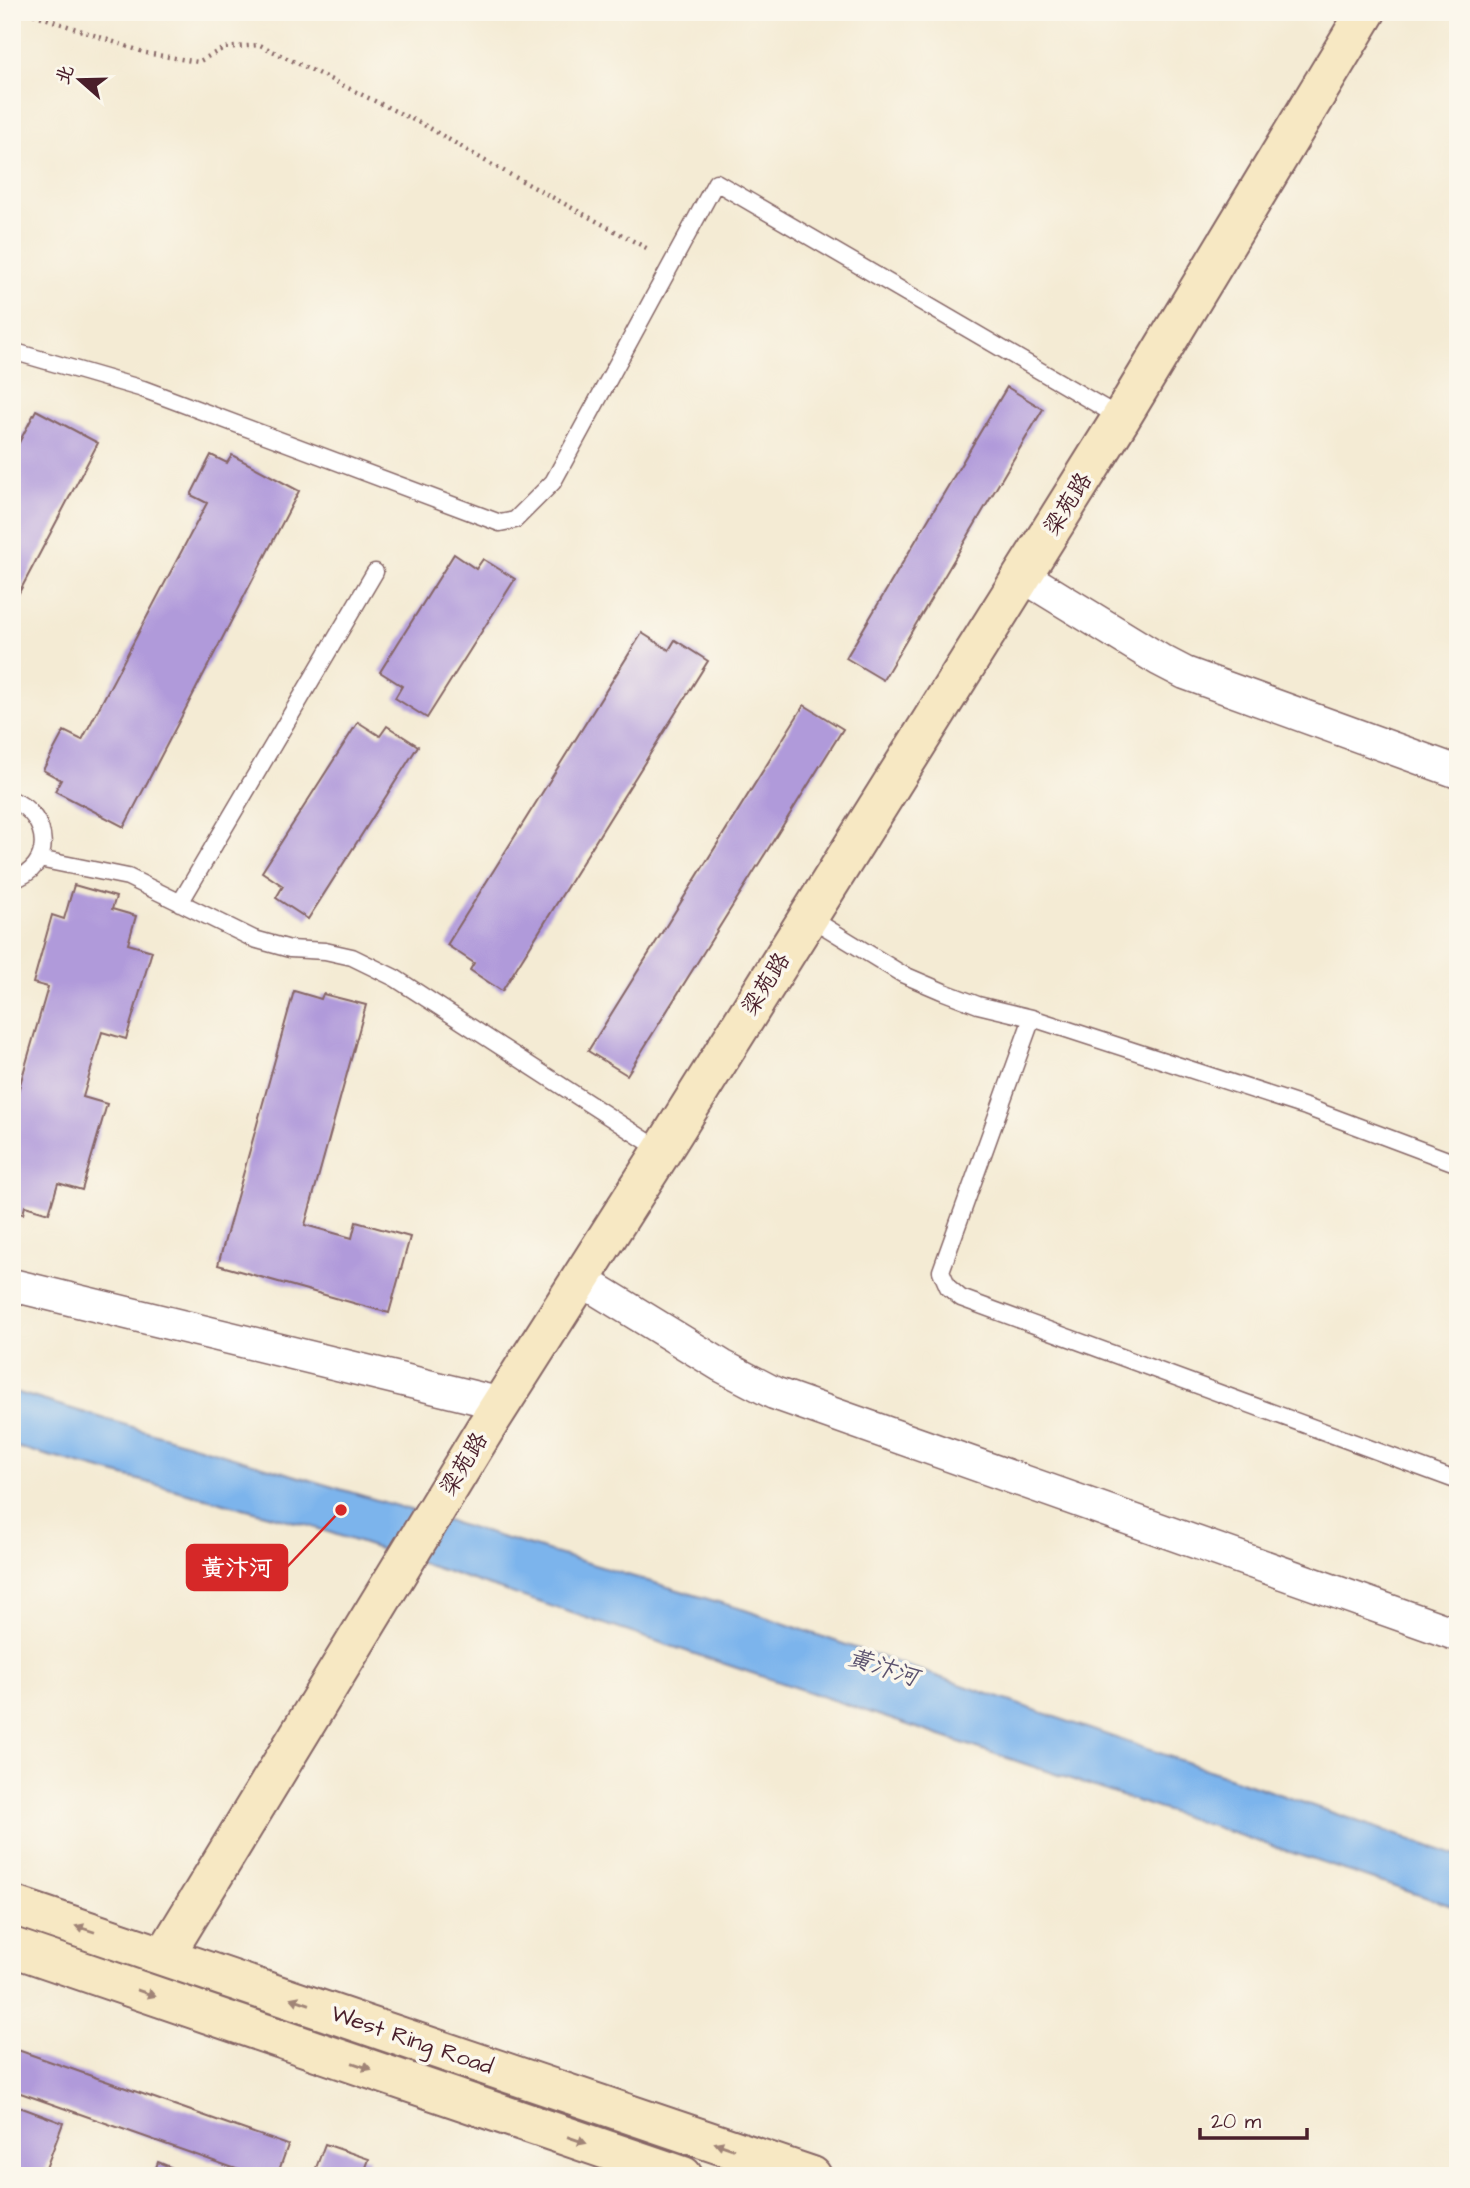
<svg xmlns="http://www.w3.org/2000/svg" width="1470" height="2188" font-family="'Architects Daughter','LXGW WenKai TC',sans-serif">
	<style>
		.water { fill: #7cb4ec; stroke: #636a8c; stroke-width: 2 }
		.building { fill: #b09ada }
		.lines { fill: none; stroke-linecap: round; stroke-linejoin: round }
		.lane-casing { stroke: #866666; stroke-width: 19 }
		.street-casing { stroke: #866666; stroke-width: 35 }
		.secondary-casing { stroke: #866666; stroke-width: 42 }
		.path { stroke: #866666; stroke-width: 4.5; stroke-dasharray: 2 5; stroke-linecap: butt }
		.lane { stroke: #fff; stroke-width: 16 }
		.street { stroke: #fff; stroke-width: 32 }
		.secondary { stroke: #f7e8c3; stroke-width: 38 }
		.oneway { fill: #a08477 }
		.labels { text-anchor: middle; dominant-baseline: central; stroke-width: 7; stroke-linejoin: round; paint-order: stroke }
		.street-label { font-size: 23px; fill: #4a1f2b; stroke: #fbf7ec }
		.water-label { font-size: 24px; font-style: italic; fill: #5c536f; stroke: #fbf7ec }
		.leader { fill: none; stroke: #d62828; stroke-width: 2.5 }
		.callout-dot { fill: #d62828; stroke: #fbf7ec; stroke-width: 2.5 }
		.callout { fill: #d62828; stroke: #d62828; stroke-width: 2.5 }
		.callout-label { font-size: 24px; text-anchor: middle; font-weight: bold; fill: #fff }
	</style>
	<rect width="100%" height="100%" fill="#fbf7ec"/>
	<filter id="ink" filterUnits="userSpaceOnUse"><feTurbulence type="fractalNoise" baseFrequency=".0143" numOctaves="2"/><feDisplacementMap in="SourceGraphic" scale="14" xChannelSelector="R" yChannelSelector="G"/><feConvolveMatrix kernelMatrix="1 2 1 2 8 2 1 2 1" color-interpolation-filters="sRGB"/></filter>
	<filter id="wash" filterUnits="userSpaceOnUse"><feTurbulence type="fractalNoise" baseFrequency=".00686" numOctaves="4" result="noise"/><feDisplacementMap in="SourceGraphic" scale="28" xChannelSelector="R" yChannelSelector="G"/><feGaussianBlur stdDeviation="1.57" result="paint"/><feColorMatrix in="noise" values="0 0 0 0 0 0 0 0 0 0 0 0 0 0 0 0 0 1.4 0 .05"/><feComposite in="paint" operator="in"/></filter>
	<g filter="url(#wash)">
		<rect width="100%" height="100%" fill="#f4ebd4"/>
		<path class="water" d="M12 1391 745 1610 1458 1856V1908L310 1526 12 1446Z"/>
		<g id="blocks">
			<path class="building" d="M1007 387 1043 409 883 680 846 658Z
				M36 410 98 443 12 606V456Z
				M211 455 227 463 232 455 299 491 124 827 55 791 61 780 43 770 64 731 82 740 207 503 191 495Z
				M454 554 476 569 483 559 515 579 427 718 395 698 402 686 380 672Z
				M642 633 669 650 675 640 708 661 502 991 470 970 474 963 447 945Z
				M804 705 843 729 627 1075 588 1051Z
				M358 722 380 736 387 726 418 746 308 919 276 898 283 886 262 872Z
				M74 885 116 897 112 909 136 916 128 944 152 951 126 1039 102 1032 83 1097 107 1104 82 1190 58 1183 49 1213 25 1206 23 1214 12 1211V1102H15L48 987 33 983 52 915 64 919Z
				M294 991 321 999 323 994 366 1005 305 1225 352 1238 356 1222 410 1237 389 1313 218 1265Z
				M12 2048 288 2145 277 2176H256L12 2090Z
				M14 2105 63 2123 43 2176H12Z
				M325 2144 369 2159 363 2176H313Z
				M158 2162 192 2176H153Z"/>
		</g>
	</g>
	<g filter="url(#ink)">
		<use href="#blocks" fill-opacity="0" stroke="#866666" stroke-width="2"/>
		<g class="lines">
			<g class="lane-casing">
				<path id="lane" d="M12 351 143 389 500 523 515 520 553 482 716 182 1121 418
					M12 800C51 816 55 868 12 880
					M39 859 128 877 254 939 290 949 325 951 352 957 395 978 662 1151
					M180 903 375 572
					M809 917 902 974 944 992 978 1005 1032 1018 1306 1107 1458 1164
					M1032 1018 941 1271 948 1287 961 1298 1458 1481"/>
			</g>
			<g class="street-casing">
				<path id="street" d="M1023 576 1160 660 1185 673 1458 772
					M580 1279 722 1366 774 1393 1458 1635
					M12 1285 502 1404"/>
			</g>
			<g class="secondary-casing">
				<path id="secondary" d="M12 1905 812 2176
					M12 1947 683 2176
					M165 1955 485 1429 662 1151 1121 418 1366 12"/>
			</g>
			<path class="path" d="M27 12 146 53 198 62 224 48 260 45 426 126 487 162 650 250"/>
			<use href="#lane" class="lane"/>
			<use href="#street" class="street"/>
			<use href="#secondary" class="secondary"/>
		</g>
		<defs><path id="oneway-solid" d="M-6-.8H1V-3.2L6.5 0L1 3.2V.8H-6Z" transform="scale(1.75)"/></defs>
		<g class="oneway">
			<use href="#oneway-solid" transform="translate(85 1929) rotate(-162)"/>
			<use href="#oneway-solid" transform="translate(146 1993) rotate(19)"/>
			<use href="#oneway-solid" transform="translate(300 2001) rotate(-161)"/>
			<use href="#oneway-solid" transform="translate(362 2066) rotate(19)"/>
			<use href="#oneway-solid" transform="translate(577 2140) rotate(19)"/>
			<use href="#oneway-solid" transform="translate(724 2146) rotate(-161)"/>
		</g>
	</g>
	<g class="labels">
		<g class="street-label">
			<text transform="translate(1068 504) rotate(-58)">梁苑路</text>
			<text transform="translate(766 984) rotate(-58)">梁苑路</text>
			<text transform="translate(464 1464) rotate(-59)">梁苑路</text>
			<text transform="translate(412 2040) rotate(19)">West Ring Road</text>
		</g>
		<g class="water-label">
			<text transform="translate(883 1668) rotate(18)">黄汴河</text>
		</g>
	</g>
	<path class="leader" d="M341 1510L287 1567"/>
	<circle class="callout-dot" cx="341" cy="1510" r="7"/>
	<rect class="callout" x="187" y="1545" width="100" height="45" rx="7"/>
	<g class="callout-label">
		<text x="237" y="1576">黄汴河</text>
	</g>
	<rect width="1470" height="2188" fill="none" stroke="#fbf7ec" stroke-width="42"/>
	<g transform="translate(80 80) rotate(290)" stroke="#fbf7ec" stroke-width="5" paint-order="stroke">
	<path d="M0-5L12 26L0 18L-12 26Z" fill="#4a1f2b"/>
	<text y="-10" font-size="19" font-weight="bold" text-anchor="middle" fill="#4a1f2b">北</text>
	</g>
	<path d="M1200 2128v10h107v-10" fill="none" stroke="#4a1f2b" stroke-width="3.5"/>
	<text x="1211" y="2128" font-size="21" fill="#4a1f2b" stroke="#fbf7ec" stroke-width="5" paint-order="stroke">20 m</text>
</svg>
